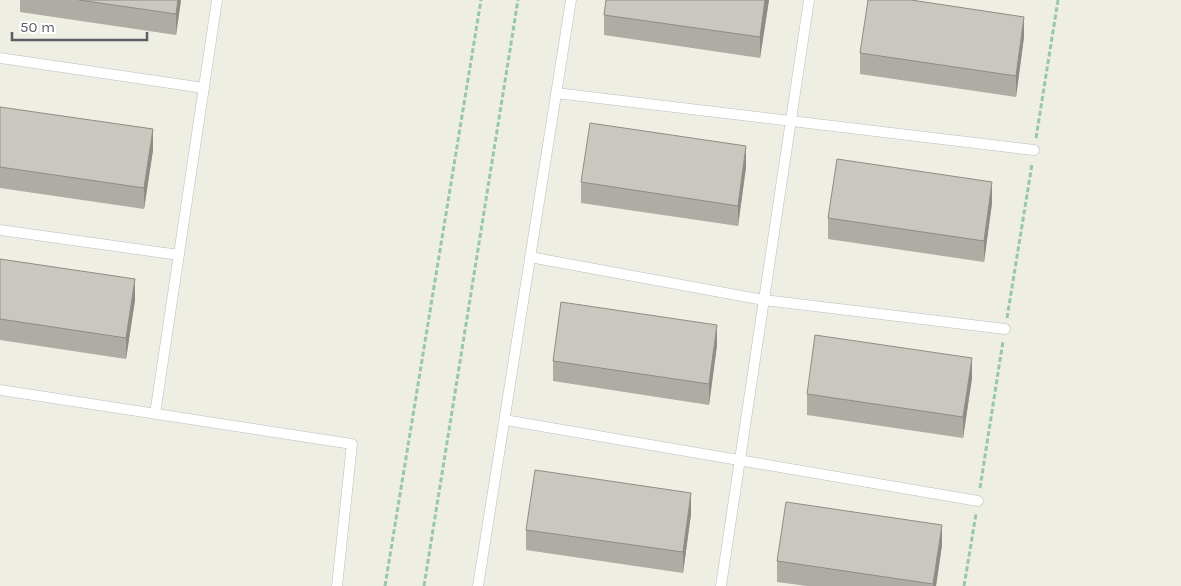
<svg xmlns="http://www.w3.org/2000/svg" width="1181" height="586" font-family="Karla,sans-serif">
	<style>
		.lines { fill: none; stroke-linecap: round; stroke-linejoin: round }
		.lane-casing { stroke: #bbbbc2; stroke-width: 11 }
		.path { stroke: #98c6af; stroke-width: 3; stroke-dasharray: 5 2.5; stroke-linecap: butt }
		.lane { stroke: #fff; stroke-width: 10 }
		.wall { fill: #adaca5 }
		.shaded-wall { fill: #8d8c86 }
		.building { fill: #c9c8c0; stroke: #8d8c86 }
	</style>
	<rect width="100%" height="100%" fill="#eeeee3"/>
	<g class="lines">
		<g class="lane-casing">
			<path id="lane" d="M0 58 204 88
				M556 93 1034 150
				M0 230 179 255
				M530 257 764 300 1005 329
				M0 390 352 444 337 586
				M155 414 217 0
				M505 420 978 501
				M478 586 571 0
				M721 586 809 0"/>
		</g>
		<path class="path" d="M1036 138 1058 0
			M1007 318 1032 164
			M980 488 1003 341
			M385 586 481 0
			M424 586 518 0
			M964 586 976 514"/>
		<use href="#lane" class="lane"/>
	</g>
	<path class="wall" d="M20 0H181L176 35 20 12Z
		M606 0H769L760 58 604 35V15Z
		M1024 37 1016 97 860 74V53Z
		M0 107 153 150 144 209 0 188Z
		M746 167 738 226 581 203V182Z
		M992 203 984 262 828 239V218Z
		M0 259 135 300 126 359 0 340Z
		M717 345 709 405 553 381V361Z
		M972 378 963 438 807 415V394Z
		M691 514 683 573 526 550V530Z
		M942 545 936 586H807L777 582V561Z"/>
	<path class="shaded-wall" d="M178 0H181L176 35V14Z
		M765 0H769L760 58V37Z
		M1024 17V37L1016 97V76Z
		M153 129V150L144 209V188Z
		M746 146V167L738 226V206Z
		M992 182V203L984 262V241Z
		M135 279V300L126 359V338Z
		M717 325V345L709 405V384Z
		M972 358V378L963 438V417Z
		M691 493V514L683 573V552Z
		M942 525V545L936 586H933Z"/>
	<path class="building" d="M79 0H178L176 14Z
		M606 0H765L760 37 604 15Z
		M868 0H911L1024 17 1016 76 860 53Z
		M0 107 153 129 144 188 0 167Z
		M590 123 746 146 738 206 581 182Z
		M837 159 992 182 984 241 828 218Z
		M0 259 135 279 126 338 0 319Z
		M561 302 717 325 709 384 553 361Z
		M815 335 972 358 963 417 807 394Z
		M535 470 691 493 683 552 526 530Z
		M786 502 942 525 933 584 777 561Z"/>
	<path d="M12 32v8h135v-8" fill="none" stroke="#5b5d64" stroke-width="2.5"/>
	<text x="20" y="32" font-size="15" fill="#5b5d64" stroke="#ffffff" stroke-width="4" paint-order="stroke">50 m</text>
</svg>
